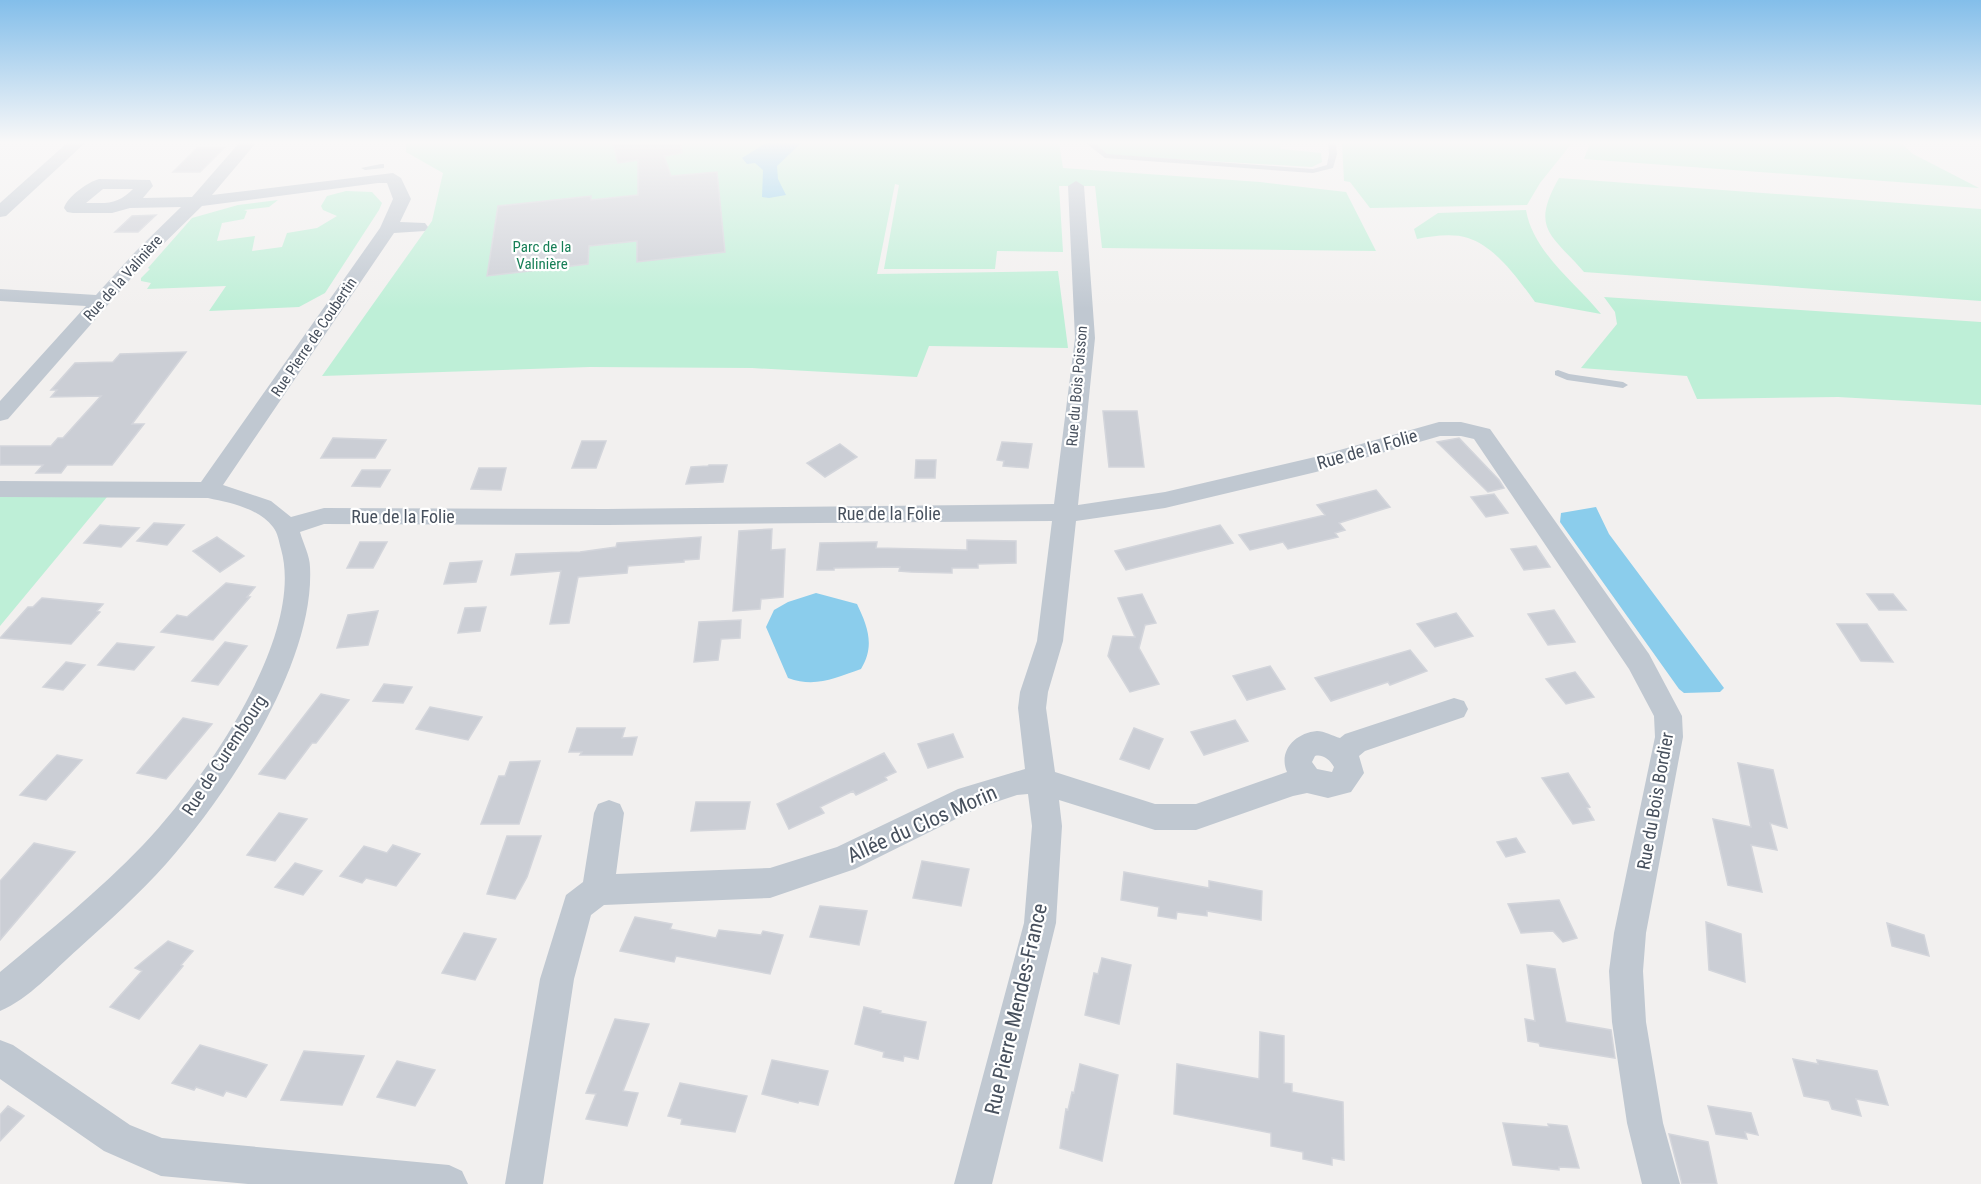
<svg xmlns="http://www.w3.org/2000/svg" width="1981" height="1184" font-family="'Roboto Condensed',sans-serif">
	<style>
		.green { fill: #beefd7 }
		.water { fill: #8bcdec }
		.building { fill: #cbced5; stroke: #d3d5db; stroke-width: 1.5 }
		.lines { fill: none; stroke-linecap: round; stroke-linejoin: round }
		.lane { fill: #c0c8d1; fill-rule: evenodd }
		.street { fill: #c0c8d1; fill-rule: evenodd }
		.labels { text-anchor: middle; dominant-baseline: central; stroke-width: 4.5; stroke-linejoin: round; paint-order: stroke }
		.far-park-label { font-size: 15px; fill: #177f57; stroke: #fff }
		.far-street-label { font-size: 15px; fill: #47505d; stroke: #fff }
		.street-label { font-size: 18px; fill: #47505d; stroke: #fff }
		.near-street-label { font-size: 21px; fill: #47505d; stroke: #fff }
	</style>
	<rect width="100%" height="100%" fill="#f2f0ef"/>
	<path class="green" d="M406 143H1059L1063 168 1260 182 1346 192 1376 251 1102 248 1095 186H1059L1063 252 997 251 995 269H884L899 185 895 184 877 274 1058 271 1068 348 929 346 917 377 752 368 590 367 322 376 432 221 443 173 406 152Z
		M1095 143H1280L1281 149 1321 153 1322 162 1312 167 1108 155Z
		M1342 143H1572L1540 183 1527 205 1370 208 1350 182 1344 181Z
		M1590 143H1901L1913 154 1979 188 1584 159Z
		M1559 178 1981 209V301L1584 272C1551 234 1530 229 1559 178Z
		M346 191 372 192 382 203 379 210 325 293 299 307 209 311 226 286 147 289 151 283 141 281V278L150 269 148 268 192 218 238 205 278 200 269 207 244 210 247 211 244 219 222 223 217 241 255 236 252 251 282 247 287 233 317 228 337 216 323 210 321 206 327 196Z
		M1526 210C1533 252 1575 282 1601 314L1535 302C1518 279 1496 247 1468 238 1453 233 1432 236 1417 239L1414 229 1438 213Z
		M1604 297 1981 322V405L1838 397 1697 399 1687 376 1581 368 1617 324 1615 312Z
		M0 497H107L0 626Z"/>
	<path class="water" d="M766 143H801L777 166 778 179 786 195 769 198 762 197 763 170 755 163 747 164 742 158Z
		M1596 507 1609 534 1724 688 1720 692 1684 693 1679 689 1560 522 1561 513Z
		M816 593 857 604C868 627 875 646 861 669 834 678 816 688 788 678L766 627 774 610 788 602Z"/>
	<path class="building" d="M613 143H681L682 153 664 156 671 176 717 172 725 252 637 262V241L589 246 588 264 487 276 498 206 591 196V200L638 195V160L618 163Z
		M197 148H224L200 172H173Z
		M156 215 138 232H115L132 216Z
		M186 352 132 424H144L112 465H67L61 473H36L43 465H0V446H51L58 438H63L101 396 51 397 57 390H51L75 363 113 362 120 354Z
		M1103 411H1137L1144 467H1109Z
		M333 438 386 440 375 458H321Z
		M1459 438 1499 480 1504 488 1488 492 1437 442Z
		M582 441H606L596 468H572Z
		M1002 442 1032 444 1028 468 1003 466 1004 461 997 460Z
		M840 444 857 457 825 477 807 463Z
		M916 460H936L935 478H915Z
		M709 465H727L723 482 686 484 691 467 708 466Z
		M479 468H506L501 490 471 489Z
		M362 470H390L380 487 352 486Z
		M1376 490 1390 507 1339 523 1345 530 1335 533 1338 537 1288 549 1283 542 1250 550 1239 535 1325 515 1317 505Z
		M1494 494 1508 513 1486 517 1471 497Z
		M154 523 184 525 167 545 137 541Z
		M100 525 110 526 139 528 121 547 84 543Z
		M1220 525 1233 543 1126 570 1115 551Z
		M772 529 771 550 785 549 783 597 761 599 760 609 733 611 739 531Z
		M217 537 244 556 220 572 193 551Z
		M701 537 699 559 684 560V562L628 566 627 573 578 577 569 623 550 624 561 571 511 575 516 554 580 552 616 547 617 543Z
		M967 540 1016 541V563L978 564V568H952V573L911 572 899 571 900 567 834 568V570H817L820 543 877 542 876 548 967 550Z
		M360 542H387L373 568H347Z
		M1536 546 1550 567 1524 570 1511 549Z
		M482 561 476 582 444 584 450 563Z
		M226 583 255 587 247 597H250L213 640 161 632 177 615 187 617Z
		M1142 594 1156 623 1145 625 1139 648 1159 684 1130 692 1108 656 1113 636 1135 637 1118 598Z
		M1867 594H1893L1906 610H1879Z
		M42 598 103 604 97 611 100 612 71 644 0 638 28 607H33Z
		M486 607 480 631 458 633 465 608Z
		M1554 610 1575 642 1548 645 1528 614Z
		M378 611 368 645 337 648 348 615Z
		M1456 613 1473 636 1435 647 1417 624Z
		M741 620 740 638 721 639 718 660 694 662 699 622Z
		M1837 624H1867L1893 662 1861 661Z
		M225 642 247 646 218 685 192 681Z
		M117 643 154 647 134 670 98 665Z
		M1410 650 1427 671 1390 685 1388 682 1331 701 1315 678Z
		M66 662 85 665 63 690 43 687Z
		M1270 666 1285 689 1247 700 1233 676Z
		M1575 672 1594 697 1566 704 1546 679Z
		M384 684 412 687 403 703 373 701Z
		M321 694 349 700 316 743H312L285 779 259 774Z
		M430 707 482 717 468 740 416 729Z
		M183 718 212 724 166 779 137 773Z
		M1235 720 1248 741 1204 755 1191 732Z
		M577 728H625L622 738 637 737 632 755H580L582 752H569Z
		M1134 728 1163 739 1149 769 1120 759Z
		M953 734 963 757 928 768 918 744Z
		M884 753 896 772 885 777 887 780 856 795 853 791 820 807 824 813 789 829 777 804Z
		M57 755 82 760 46 800 20 795Z
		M540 761 519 824H481L499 776H505L510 762Z
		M1738 763 1773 770 1787 828 1770 823 1777 850 1751 845 1762 892 1728 885 1713 819 1751 827Z
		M1568 773 1590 807 1587 808 1594 820 1573 824 1542 778Z
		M696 802H750L745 829 691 831Z
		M279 813 307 819 275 861 247 855Z
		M507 836H541L527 877 515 899 487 894Z
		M1516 838 1525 852 1506 857 1497 842Z
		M34 843 75 852 0 940V881Z
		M393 845 420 854 396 886 366 878 362 883 340 876 364 846 387 853Z
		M922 861 969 869 961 906 913 898Z
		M295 863 322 871 303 895 275 887Z
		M1124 872 1209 888V881L1262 891 1261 920 1207 911V916L1177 912 1176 919 1158 916 1159 907 1121 900Z
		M1559 900 1577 938 1563 942 1553 931 1521 933 1508 904Z
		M820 906 867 911 859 945 810 937Z
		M635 917 672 924 670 929 716 938 719 930 761 935 763 931 783 935 770 974 676 956 674 962 620 951Z
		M1706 922 1741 934 1745 982 1709 970Z
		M1887 923 1924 935 1929 956 1892 946Z
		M464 933 496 939 475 980 442 973Z
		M168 941 193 951 181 965 183 966 139 1019 110 1007 142 971 135 968Z
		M1102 958 1131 965 1119 1024 1085 1015 1094 973 1098 974Z
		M1527 965 1555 969 1566 1022 1611 1030 1615 1058 1540 1046 1539 1043 1528 1041 1525 1019 1535 1021Z
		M864 1007 881 1011 880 1013 926 1022 918 1059 904 1056 903 1061 883 1057 884 1052 855 1044Z
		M615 1019 649 1024 623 1091 638 1093 627 1126 586 1119 596 1094 586 1093Z
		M1260 1032 1284 1036V1083L1292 1084V1092L1343 1102 1344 1160 1332 1158V1165L1303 1159V1152L1271 1146V1133L1174 1114 1177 1064 1259 1079Z
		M200 1045 248 1059 267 1065 246 1097 226 1091 223 1096 196 1087 194 1090 172 1083Z
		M304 1051 364 1056 342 1105 281 1100Z
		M1793 1059 1818 1064 1817 1060 1877 1071 1888 1105 1856 1099 1861 1116 1832 1109 1829 1101 1804 1096Z
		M772 1060 828 1071 818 1105 799 1101 798 1103 762 1094Z
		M397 1061 435 1070 415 1106 377 1097Z
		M1080 1064 1118 1075 1102 1161 1060 1148 1066 1109 1068 1110 1072 1092 1074 1093Z
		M680 1083 747 1096 735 1132 681 1124 682 1119 668 1116Z
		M8 1106 24 1116 0 1141V1115Z
		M1708 1106 1751 1113 1758 1135 1745 1132 1747 1139 1716 1134Z
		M1503 1123 1549 1127 1548 1124 1567 1126 1579 1168 1559 1167V1170L1513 1165Z
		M1669 1134 1708 1142 1717 1184H1682Z"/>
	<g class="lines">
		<path class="lane" d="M1086 143H1095L1107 154 1313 169 1327 165 1329 154 1328 143H1336L1337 154 1333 168 1313 173 1105 158Z
			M381 164H384V168L365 170 361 168Z
			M1558 370 1569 374 1623 382 1628 385 1623 388 1567 380 1555 375V371Z"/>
		<path class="street" d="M67 143H85L6 216 0 217V203Z
			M239 143H256L212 195 393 173 401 178 411 199 400 222 425 223 428 227 425 231 394 233 223 485 271 501 291 517 324 508 607 509 1054 504 1075 338 1068 186 1076 181 1084 186 1095 338 1078 505 1165 492 1315 457 1439 422H1461L1490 429 1649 654 1682 716 1683 737 1646 933 1643 971 1646 1022 1663 1123 1680 1184H1642L1627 1123 1612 1022 1609 971 1614 933 1655 737 1654 716 1629 669 1474 439 1461 436H1440L1316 472 1165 508 1076 521 1063 641 1048 692 1046 708 1055 772 1155 804H1196L1287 772C1278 751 1295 733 1317 731 1324 731 1333 736 1340 738L1345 734 1454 698 1464 701 1468 709 1464 717 1365 751 1359 756 1364 773 1351 792 1328 798 1307 793 1293 796 1196 830H1155L1059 800 1062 826 1056 923 992 1184H954L1024 923 1032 826 1028 794 1017 795 978 808 855 869 770 898 604 905 591 915 574 979 543 1184H505L540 979 566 895 583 882 594 813 598 804 609 800 620 804 624 813 616 874 770 868 837 847 958 789 1025 769 1018 708 1020 692 1037 641 1052 521 607 525 324 524 300 532C303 543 310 556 310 567 315 663 228 794 166 864 139 894 108 922 78 949 54 970 29 999 0 1011V972C49 931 99 891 143 845 202 783 306 637 281 549 279 542 278 533 273 527 258 508 231 503 208 498L0 497V481L201 482 380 228 393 199 387 183H378L202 206 148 259 8 419 0 421V401L86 306 0 301V289L96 295 136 251 181 207 130 208 112 213H73L67 212 64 208C67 197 88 182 99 179L150 180 153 186 143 198 192 197ZM103 189H133C117 205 107 203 86 203ZM1315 756C1323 754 1330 760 1334 767L1332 772 1317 769 1312 762Z
			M0 1040 13 1045 130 1125 162 1138 449 1165 462 1171 468 1184H248L161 1176 104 1151 0 1079Z"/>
	</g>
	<linearGradient id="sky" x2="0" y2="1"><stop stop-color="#83beea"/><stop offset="0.46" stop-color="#f9f8f8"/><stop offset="1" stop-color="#f9f8f8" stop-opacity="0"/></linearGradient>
	<rect width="1981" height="309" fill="url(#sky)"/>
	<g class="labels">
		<g class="far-park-label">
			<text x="542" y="247">Parc de la<tspan x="542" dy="17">Valinière</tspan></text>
		</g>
		<g class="far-street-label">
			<text transform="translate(123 278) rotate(-48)">Rue de la Valinière</text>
			<text transform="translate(314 337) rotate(-56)">Rue Pierre de Coubertin</text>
			<text transform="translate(1077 386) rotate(-85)">Rue du Bois Poisson</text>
		</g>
		<g class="street-label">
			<text transform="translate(1367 449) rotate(-16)">Rue de la Folie</text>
			<text x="889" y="513">Rue de la Folie</text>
			<text x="403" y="516">Rue de la Folie</text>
			<text transform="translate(224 755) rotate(-57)">Rue de Curembourg</text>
			<text transform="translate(1655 801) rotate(-80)">Rue du Bois Bordier</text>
		</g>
		<g class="near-street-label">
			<text transform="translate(922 824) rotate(-24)">Allée du Clos Morin</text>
			<text transform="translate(1016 1009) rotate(-77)">Rue Pierre Mendes-France</text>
		</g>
	</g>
</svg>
